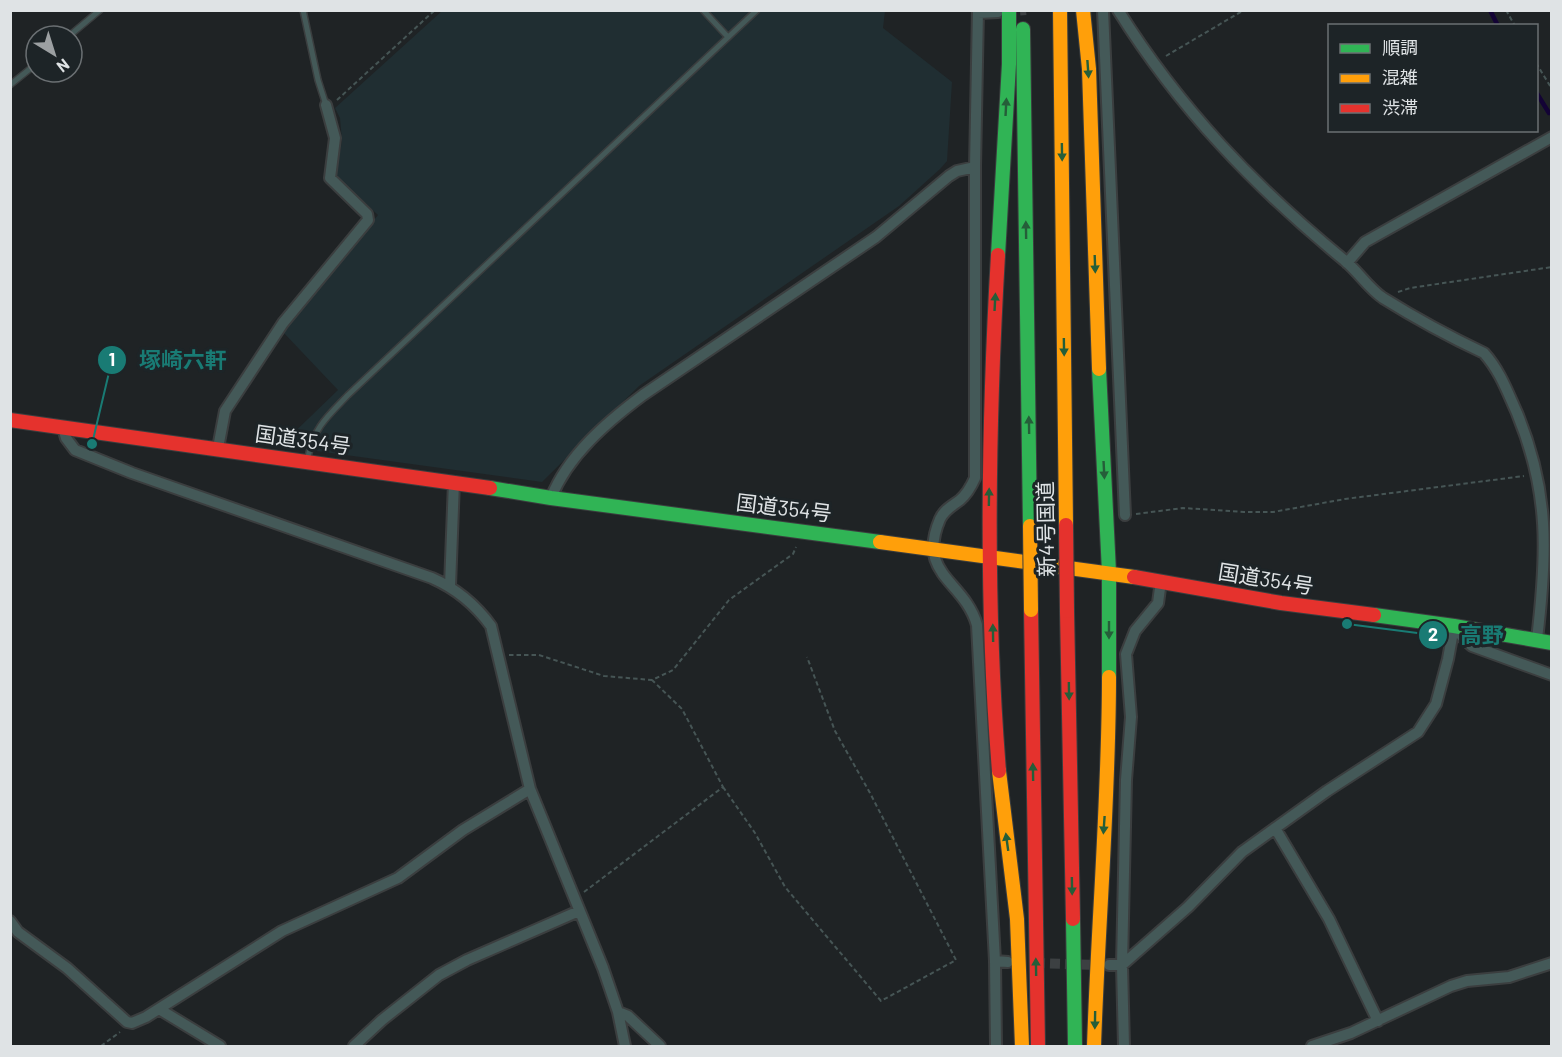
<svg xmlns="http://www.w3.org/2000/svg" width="1562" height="1057" font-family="Barlow,'Noto Sans JP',sans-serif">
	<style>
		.built { fill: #202e32 }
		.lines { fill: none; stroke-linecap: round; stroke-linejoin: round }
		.stream { stroke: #130335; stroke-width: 4.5 }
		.street-tunnel { stroke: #3c4042; stroke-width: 10; stroke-dasharray: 10 5; stroke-linecap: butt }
		.lane-casing { stroke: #3b3e3f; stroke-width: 8 }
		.street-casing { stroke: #3b3e3f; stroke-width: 14 }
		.fast-casing { stroke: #3b3e3f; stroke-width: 16 }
		.slow-casing { stroke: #3b3e3f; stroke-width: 16 }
		.jam-casing { stroke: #3b3e3f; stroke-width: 16 }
		.path { stroke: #465555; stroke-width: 2; stroke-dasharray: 4.5 3; stroke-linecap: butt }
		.lane { stroke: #445958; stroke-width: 5 }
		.street { stroke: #445958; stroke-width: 10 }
		.fast { stroke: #30b455; stroke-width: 14 }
		.slow { stroke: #ff9f0a; stroke-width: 14 }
		.jam { stroke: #e5322d; stroke-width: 14 }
		.slow-bridge-casing { stroke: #3b3e3f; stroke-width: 16; stroke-linecap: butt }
		.jam-bridge-casing { stroke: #3b3e3f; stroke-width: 16; stroke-linecap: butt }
		.slow-bridge { stroke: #ff9f0a; stroke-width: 14 }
		.jam-bridge { stroke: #e5322d; stroke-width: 14 }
		.oneway { fill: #255e39 }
		.labels { text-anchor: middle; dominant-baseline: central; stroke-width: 6; stroke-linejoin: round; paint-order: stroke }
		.street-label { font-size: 21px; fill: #dfe3e5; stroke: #1d2427 }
		.leader { fill: none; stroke: #197b74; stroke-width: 2 }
		.callout-dot { fill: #197b74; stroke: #1d2427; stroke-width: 2 }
		.mark-label { font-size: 18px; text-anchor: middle; font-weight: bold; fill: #fff }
		.callout-label { font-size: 22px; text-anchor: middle; font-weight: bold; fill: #197b74; stroke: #1d2427; stroke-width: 6; stroke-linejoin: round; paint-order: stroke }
	</style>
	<rect width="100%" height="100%" fill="#1f2325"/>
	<path class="built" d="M442 11H885L883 28 952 82 947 161 940 169 899 206 639 386 542 482 280 446 338 390 283 332 378 215 338 178 336 174 342 141 340 118 335 108Z"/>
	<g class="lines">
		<path class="stream" d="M1490 10 1498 26
			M1536 92 1549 113 1552 111"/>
		<path class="street-tunnel" d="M1005 12 1026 10
			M1035 963 1100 965"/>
		<g class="lane-casing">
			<path id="lane" d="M303 10 318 80 326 105
				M703 10 728 37
				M69 36 100 10
				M10 85 36 64
				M308 457C314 427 328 416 348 395L757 10"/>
		</g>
		<g class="street-casing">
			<path id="street" d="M978 10 975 167V478C971 487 967 494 960 500 952 506 944 510 940 519 916 575 964 580 977 625L995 961 996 1046
				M1103 10 1125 515
				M1118 10C1180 109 1254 186 1344 260 1358 271 1368 288 1383 298 1415 318 1450 337 1484 353 1500 371 1507 391 1517 413 1550 493 1547 555 1537 639
				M978 13 998 12
				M1347 263 1365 242 1552 137
				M63 428 66 438 75 450 132 473 432 578C457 589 475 604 491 626L530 789 603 968 618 1012 625 1046
				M218 448 225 411 283 323 368 220 367 214 330 178 335 138 326 105
				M551 498C568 455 607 422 643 395L876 237 949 176 957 171 975 167
				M450 586 454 482
				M1456 628 1464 639 1472 646 1552 675
				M1275 828 1329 919 1378 1021
				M10 921 18 932 67 968 127 1022 132 1023 146 1017 282 931 398 878 463 830 530 789
				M995 961 1008 962
				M1109 965H1122L1188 907 1242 852 1327 791 1418 732 1436 704 1448 659 1454 626
				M159 1009 220 1046
				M618 1012 628 1016 660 1046
				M354 1046 382 1020 439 975 467 960 579 911
				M1124 1046 1122 965 1126 780 1131 717 1126 654 1135 631 1158 603 1161 581
				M1312 1046 1351 1033 1451 986 1467 981 1509 977 1552 963"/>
		</g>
		<g class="fast-casing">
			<path id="fast" d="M1023 29 1030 526
				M998 255 1009 64V10
				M1099 369 1109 572V677
				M490 488 551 498 880 542
				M1374 615 1454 626 1552 643
				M1073 919 1075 1046"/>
		</g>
		<g class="slow-casing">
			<path id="slow" d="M1060 10 1066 525
				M1083 10 1089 69 1099 369
				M880 542 1134 577
				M999 771 1017 919 1022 1046
				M1094 1046C1098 923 1109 800 1109 677"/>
		</g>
		<g class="jam-casing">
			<path id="jam" d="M998 255C988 427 985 600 999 771
				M10 420 490 488
				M1134 577 1281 603 1374 615
				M1031 610 1038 1046
				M1067 611 1073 919"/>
		</g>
		<path class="path" d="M1506 10 1515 26
			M1166 56 1244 10
			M1536 63 1552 89
			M337 100 435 10
			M1398 292 1410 288 1552 267
			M1136 514 1183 508 1244 512H1273L1345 499 1524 476
			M509 655H539L604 676 652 680 673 670 729 600 793 554 796 547
			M723 787 755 833 785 887 881 1001 956 960 870 793 835 731 807 657
			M584 892 723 787 682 709 652 680
			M101 1046 120 1032"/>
		<use href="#lane" class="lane"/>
		<use href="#street" class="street"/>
		<use href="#fast" class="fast"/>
		<use href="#slow" class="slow"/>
		<use href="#jam" class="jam"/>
		<g class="slow-bridge-casing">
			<path id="slow-bridge" d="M1030 526 1031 610"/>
		</g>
		<g class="jam-bridge-casing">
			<path id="jam-bridge" d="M1066 525 1067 611"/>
		</g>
		<use href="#slow-bridge" class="slow-bridge"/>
		<use href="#jam-bridge" class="jam-bridge"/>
	</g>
	<defs><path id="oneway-solid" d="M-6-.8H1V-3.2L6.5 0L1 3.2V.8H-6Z" transform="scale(1.5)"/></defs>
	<g class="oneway">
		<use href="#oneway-solid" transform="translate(1088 69) rotate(86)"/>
		<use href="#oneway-solid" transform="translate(1006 107) rotate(-87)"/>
		<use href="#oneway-solid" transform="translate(1062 152) rotate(89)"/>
		<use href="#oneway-solid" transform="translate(1026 230) rotate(-91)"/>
		<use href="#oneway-solid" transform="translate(1095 264) rotate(88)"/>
		<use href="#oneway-solid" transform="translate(995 302) rotate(-87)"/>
		<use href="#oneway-solid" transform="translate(1064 347) rotate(89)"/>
		<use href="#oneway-solid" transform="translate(1029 425) rotate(-91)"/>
		<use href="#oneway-solid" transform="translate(1104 470) rotate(87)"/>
		<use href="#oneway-solid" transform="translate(989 497) rotate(-89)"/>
		<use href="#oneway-solid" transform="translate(1109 630) rotate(90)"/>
		<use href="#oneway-solid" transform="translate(993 633) rotate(-91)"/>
		<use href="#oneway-solid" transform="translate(1069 691) rotate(89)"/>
		<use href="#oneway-solid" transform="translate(1033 772) rotate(-91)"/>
		<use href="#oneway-solid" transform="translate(1104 825) rotate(94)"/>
		<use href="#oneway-solid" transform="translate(1007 842) rotate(-98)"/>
		<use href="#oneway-solid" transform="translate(1072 886) rotate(89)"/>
		<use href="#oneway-solid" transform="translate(1036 967) rotate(-91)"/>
		<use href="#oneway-solid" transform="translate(1095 1020) rotate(91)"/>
	</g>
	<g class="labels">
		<g class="street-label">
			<text transform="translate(303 439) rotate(8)">国道354号</text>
			<text transform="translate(784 507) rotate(7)">国道354号</text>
			<text transform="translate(1045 529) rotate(-91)">新4号国道</text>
			<text transform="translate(1266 578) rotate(9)">国道354号</text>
		</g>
	</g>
	<path class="leader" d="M92 444L112 360M1347 624L1433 635"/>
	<g class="callout-dot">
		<circle cx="92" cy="444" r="6"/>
		<circle cx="1347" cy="624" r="6"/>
		<circle cx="112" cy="360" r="15"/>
		<circle cx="1433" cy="635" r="15"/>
	</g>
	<g class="mark-label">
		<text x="112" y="366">1</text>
		<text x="1433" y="641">2</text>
	</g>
	<g class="callout-label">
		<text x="183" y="368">塚崎六軒</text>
		<text x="1482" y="643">高野</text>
	</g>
	<rect width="1562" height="1057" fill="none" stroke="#dfe3e5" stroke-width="24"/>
	<rect x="1328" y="24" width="210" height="108" fill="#1d2427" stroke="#6b7073" stroke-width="1.5"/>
	<rect x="1340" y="44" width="30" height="9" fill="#30b455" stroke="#6b7073" stroke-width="1.5"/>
	<text x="1382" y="54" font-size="18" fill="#dfe3e5">順調</text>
	<rect x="1340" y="74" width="30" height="9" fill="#ff9f0a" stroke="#6b7073" stroke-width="1.5"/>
	<text x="1382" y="84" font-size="18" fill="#dfe3e5">混雑</text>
	<rect x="1340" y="104" width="30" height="9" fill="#e5322d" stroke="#6b7073" stroke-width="1.5"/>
	<text x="1382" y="114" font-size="18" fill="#dfe3e5">渋滞</text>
	<g transform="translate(54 54) rotate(142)"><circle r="28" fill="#1d2427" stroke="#6b7073" stroke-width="1.5"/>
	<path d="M0-4.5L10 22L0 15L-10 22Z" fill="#9ca0a2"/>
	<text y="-9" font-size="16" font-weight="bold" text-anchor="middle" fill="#dfe3e5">N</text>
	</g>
</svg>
